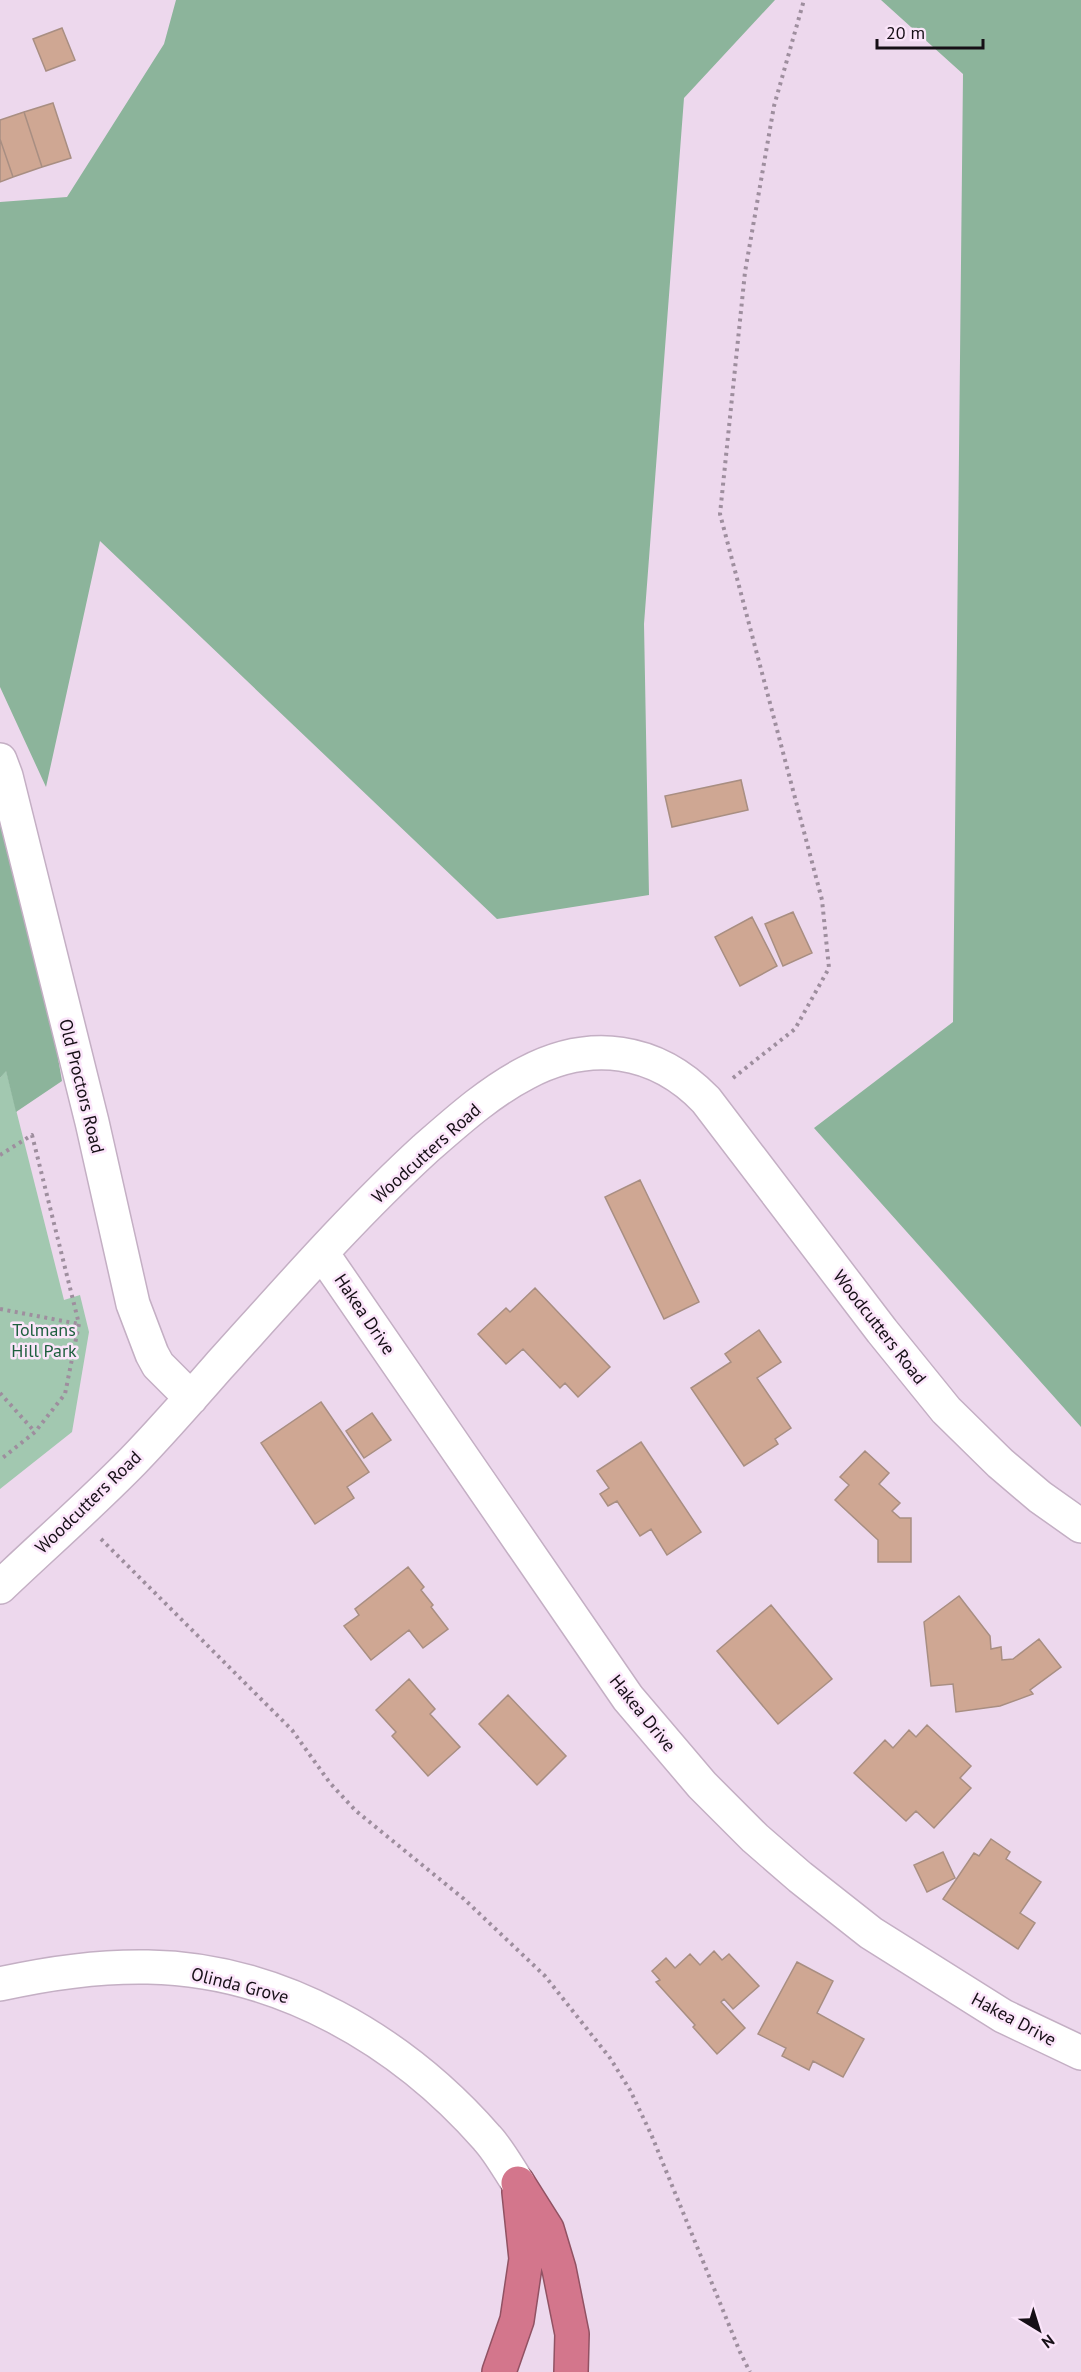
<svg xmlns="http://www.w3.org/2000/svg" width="1081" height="2372" font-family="'PT Sans',sans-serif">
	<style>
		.green { fill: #a2c8b0 }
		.forest { fill: #8cb49b }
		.building { fill: #cfa793; stroke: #a88e82; stroke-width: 1.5 }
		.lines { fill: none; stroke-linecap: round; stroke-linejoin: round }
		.street-casing { stroke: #c4afc4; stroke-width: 36 }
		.secondary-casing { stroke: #c4afc4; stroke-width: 36 }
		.highway-casing { stroke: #915263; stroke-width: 36 }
		.path { stroke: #9e8e9e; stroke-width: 4; stroke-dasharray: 3 4.5; stroke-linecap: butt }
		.street { stroke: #fff; stroke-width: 33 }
		.secondary { stroke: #fff; stroke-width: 33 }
		.highway { stroke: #d3768c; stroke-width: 33 }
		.labels { text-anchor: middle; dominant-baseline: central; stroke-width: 5; stroke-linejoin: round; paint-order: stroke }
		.street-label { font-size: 18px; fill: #160f16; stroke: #fbe5fa }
		.park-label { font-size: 18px; fill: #1e5f3e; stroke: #fbe5fa }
	</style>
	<rect width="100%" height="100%" fill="#edd8ed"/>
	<path class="green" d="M6 1070 64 1300 80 1295 89 1332 72 1432 0 1489V1078Z"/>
	<path class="forest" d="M176 0H775L684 98 644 624 649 895 497 919 100 541 46 787 0 687V202L67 197 164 44Z
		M881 0H1081V1427L814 1128 953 1022 963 74Z
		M0 760 20 838 62 1081 16 1112 6 1071 0 1078Z"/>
	<path class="building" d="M62 28 75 60 46 71 33 39Z
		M53 103 71 158 42 167 24 112Z
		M24 112 42 167 13 177 0 139V120Z
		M0 139 13 177 0 182Z
		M741 780 748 810 672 827 665 796Z
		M793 912 812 953 783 966 765 924Z
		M752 917 777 966 740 986 715 937Z
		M640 1180 699 1302 664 1319 605 1197Z
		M535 1288 610 1367 578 1397 565 1383 560 1388 523 1349 506 1364 478 1334 506 1308 510 1312Z
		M759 1330 781 1362 757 1378 791 1428 775 1439 778 1444 744 1466 691 1388 731 1362 725 1354Z
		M321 1402 369 1472 347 1487 354 1498 315 1524 261 1443Z
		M372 1413 391 1440 364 1458 346 1431Z
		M641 1442 701 1532 667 1555 651 1529 640 1536 617 1501 608 1506 600 1494 609 1488 597 1471Z
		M865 1451 889 1473 879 1484 900 1503 892 1511 900 1518H911V1562H878V1540L835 1500 849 1485 840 1477Z
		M408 1567 424 1587 421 1590 433 1605 431 1607 448 1629 423 1648 409 1630 371 1660 344 1626 359 1615 355 1609Z
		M959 1596 990 1636 991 1649 1001 1647 1002 1660 1013 1659 1039 1639 1061 1667 1030 1690 1033 1694 1000 1706 956 1712 953 1684 931 1686 924 1622Z
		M771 1605 832 1679 778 1724 717 1651Z
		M409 1679 435 1709 430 1714 460 1747 428 1776 392 1736 396 1732 376 1710Z
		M508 1695 566 1756 537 1785 479 1724Z
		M927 1725 971 1766 960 1778 971 1788 934 1828 916 1811 906 1821 854 1773 885 1740 893 1748 909 1730 916 1737Z
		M991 1839 1010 1852 1006 1859 1041 1882 1020 1913 1035 1923 1018 1949 943 1899 974 1853 979 1856Z
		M943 1852 955 1878 927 1892 914 1865Z
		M714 1951 722 1960 729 1954 759 1986 733 2009 724 1999 721 2002 745 2028 717 2054 693 2027 695 2025 656 1982 660 1980 652 1971 666 1958 675 1968 690 1954 700 1965Z
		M797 1962 833 1981 817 2013 864 2039 843 2077 813 2061 809 2070 782 2056 786 2048 758 2034Z"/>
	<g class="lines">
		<g class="street-casing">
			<path id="street" d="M0 760 6 776 92 1122 133 1304 152 1354 158 1365 191 1398
				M322 1253 628 1698 702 1785 755 1838 800 1877 871 1933 1003 2016 1081 2053
				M0 1587C44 1545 90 1505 133 1461 162 1431 190 1399 218 1367 285 1293 351 1217 425 1149 456 1122 489 1092 526 1073 590 1039 656 1048 706 1100L882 1331 946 1410 1000 1463 1040 1497 1081 1526"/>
		</g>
		<g class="secondary-casing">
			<path id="secondary" d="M0 1984C49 1973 98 1966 148 1967 280 1969 402 2041 487 2138 499 2151 508 2168 518 2183"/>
		</g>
		<g class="highway-casing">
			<path id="highway" d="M518 2183 547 2229 559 2269 572 2334 571 2372
				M499 2372 517 2320 526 2259 519 2192"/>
		</g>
		<path class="path" d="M733 1078 795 1029 829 968 822 900 720 514 745 272 774 106 804 0
			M0 1155 32 1135 79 1324 65 1394 35 1432 0 1460
			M0 1309 79 1324
			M0 1393 35 1432
			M101 1539 292 1730 330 1783 356 1811 464 1899 545 1976 610 2058 630 2090 651 2134 740 2352 750 2372"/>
		<use href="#street" class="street"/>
		<use href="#secondary" class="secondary"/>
		<use href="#highway" class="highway"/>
	</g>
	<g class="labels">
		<g class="street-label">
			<text transform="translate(82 1086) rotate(76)">Old Proctors Road</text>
			<text transform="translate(426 1153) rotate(-42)">Woodcutters Road</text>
			<text transform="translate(365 1314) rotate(56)">Hakea Drive</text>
			<text transform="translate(880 1327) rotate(52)">Woodcutters Road</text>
			<text transform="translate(88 1502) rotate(-44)">Woodcutters Road</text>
			<text transform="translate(643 1713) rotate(51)">Hakea Drive</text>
			<text transform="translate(240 1985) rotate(14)">Olinda Grove</text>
			<text transform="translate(1014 2019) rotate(28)">Hakea Drive</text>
		</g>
		<g class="park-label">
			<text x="44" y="1329">Tolmans<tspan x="44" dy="21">Hill Park</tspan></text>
		</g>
	</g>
	<g transform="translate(1039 2330) rotate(142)" stroke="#fbe5fa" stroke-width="4.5" paint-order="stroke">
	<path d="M0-4.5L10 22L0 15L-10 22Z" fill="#160f16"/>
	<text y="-9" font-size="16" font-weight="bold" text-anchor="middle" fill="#160f16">N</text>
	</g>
	<path d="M877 39v9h106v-9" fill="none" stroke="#160f16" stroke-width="3"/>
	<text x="886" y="39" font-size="18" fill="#160f16" stroke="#fbe5fa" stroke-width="4.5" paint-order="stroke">20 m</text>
</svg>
